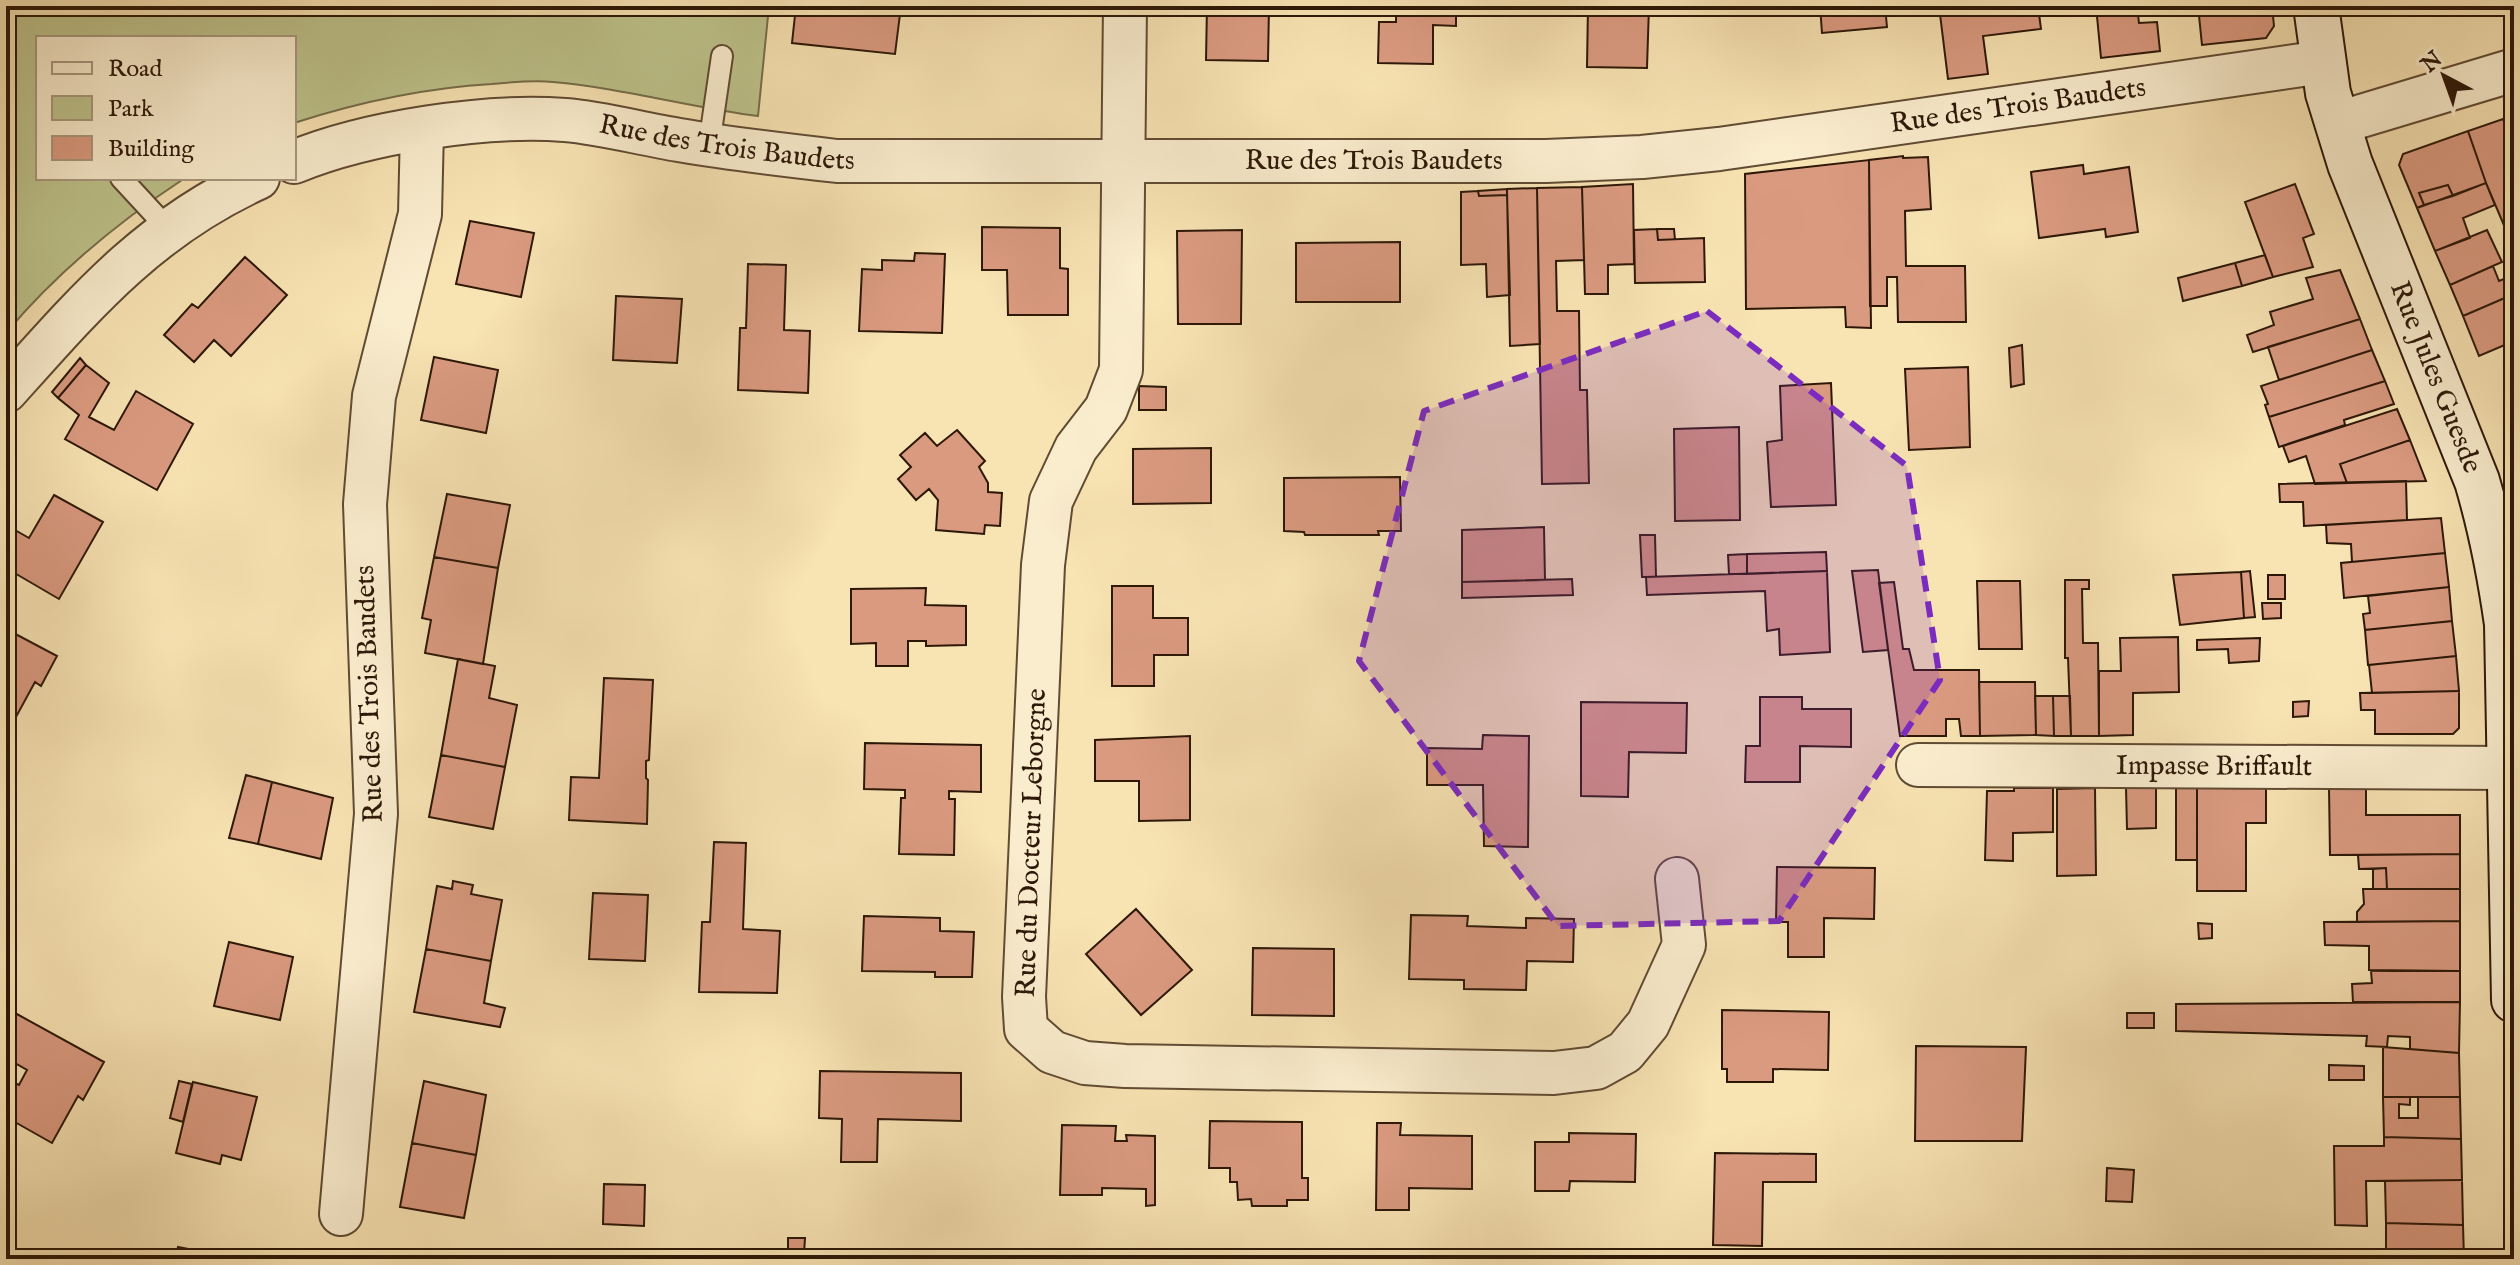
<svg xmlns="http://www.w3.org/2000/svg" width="2520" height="1265" font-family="'IM FELL English',serif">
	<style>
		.green { fill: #bec38c; stroke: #766e4a; stroke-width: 2 }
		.building { fill: #da9a80; stroke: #2d1808; stroke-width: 2 }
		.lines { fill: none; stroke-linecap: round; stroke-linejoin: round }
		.service-casing { stroke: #604b33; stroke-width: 24 }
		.minor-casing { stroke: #604b33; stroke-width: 46 }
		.secondary-casing { stroke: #2d1808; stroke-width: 48 }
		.service { stroke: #faedce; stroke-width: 20 }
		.minor { stroke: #faedce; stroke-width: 42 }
		.secondary { stroke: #faedce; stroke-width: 44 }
		.marked { fill: #7b2cbf; fill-opacity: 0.2; stroke: #7b2cbf; stroke-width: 6; stroke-dasharray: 16 10; stroke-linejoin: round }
		.labels { text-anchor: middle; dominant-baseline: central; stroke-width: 6; stroke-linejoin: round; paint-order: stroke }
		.street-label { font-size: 28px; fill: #2d1808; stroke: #faedce }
	</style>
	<rect width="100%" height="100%" fill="#f8e3b3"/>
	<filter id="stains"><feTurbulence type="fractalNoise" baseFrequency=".0025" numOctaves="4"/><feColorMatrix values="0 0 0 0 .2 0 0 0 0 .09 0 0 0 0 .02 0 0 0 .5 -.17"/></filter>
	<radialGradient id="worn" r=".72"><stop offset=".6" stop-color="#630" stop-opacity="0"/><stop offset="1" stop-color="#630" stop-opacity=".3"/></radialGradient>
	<path class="green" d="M6 6H769L758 116C689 107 622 88 553 82 533 80 512 82 492 84 423 88 359 102 294 123V38H38V178H185C118 222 57 272 6 333Z"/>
	<path class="building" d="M796 6H901L895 54 792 43Z
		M1207 6H1269L1268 61 1206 60Z
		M1396 6H1456V26L1433 25V64L1378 63 1379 22H1396Z
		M1588 6H1649L1647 68 1587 67Z
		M1820 6H1885L1887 27 1822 33Z
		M1939 6H2038L2041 29 1983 36 1988 74 1948 79Z
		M2096 6H2137L2139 23 2157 22 2160 51 2101 58Z
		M2198 6H2272L2274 26 2266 38 2202 45Z
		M2514 115V148L2503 119Z
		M2503 119 2514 148V170L2505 173 2514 199V203L2510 204 2514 215V249L2486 183 2468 131Z
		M2468 131 2486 183 2453 196 2448 185 2419 193 2424 205 2417 208 2399 165 2403 154Z
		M1903 156V158L1928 157 1931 209 1905 211 1906 266H1965L1966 322H1898L1897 277H1887V306H1870L1869 160Z
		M1869 160 1871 328 1846 327 1845 307 1746 309 1745 174Z
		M2083 165 2084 174 2129 167 2138 232 2106 237 2105 229 2039 238 2031 172Z
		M2514 170V187L2510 188 2505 173Z
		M2486 183 2495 205 2463 218 2470 238 2435 251 2417 208Z
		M1633 184 1634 264 1608 265V294H1585L1582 187Z
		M2295 184 2314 234 2303 238 2313 267 2273 277 2245 202Z
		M2448 185 2453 196 2424 205 2419 193Z
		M1582 187 1584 260 1556 261 1557 311H1579L1580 390H1587L1589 483 1542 484 1537 188Z
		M1537 188 1540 344 1510 346 1507 189Z
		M1507 189V195L1479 196 1478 191Z
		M1478 191 1479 196 1507 195 1510 295 1487 297 1486 264 1461 265V192Z
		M470 221 534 233 521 297 456 284Z
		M982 227 1060 228V268L1068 269V315H1008L1007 270H982Z
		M1657 229H1674L1675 240H1658Z
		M1657 229 1658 240 1704 238 1705 282 1635 283 1634 230Z
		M1242 230 1241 324H1178L1177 231Z
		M2487 230 2502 262 2450 285 2435 251Z
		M1400 242V302H1296V243Z
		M915 253 945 254 942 333 859 331 862 269 882 270V260L914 261Z
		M2265 255 2273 277 2242 286 2235 263Z
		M245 257 287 295 231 356 214 340 194 362 164 335 192 304 198 308Z
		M2235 263 2242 286 2183 301 2178 278Z
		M748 264 786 265 784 330 810 331 808 393 738 390 740 328H746Z
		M2493 266 2499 281 2514 275V294L2463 316 2450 285Z
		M2340 270 2360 319 2253 352 2247 335 2274 325 2270 312 2313 299 2306 278Z
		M616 296 682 299 677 363 613 360Z
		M2507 297 2514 313V341L2479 356 2463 316Z
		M2360 319 2372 350 2279 380 2268 347Z
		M2022 345 2024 384 2011 387 2009 348Z
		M2372 350 2385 381 2269 417 2265 405 2268 404 2261 386Z
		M434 357 498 370 486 433 421 420Z
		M80 358 86 365 58 398 52 392Z
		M86 365 109 383 89 417 114 430 136 391 193 424 157 490 65 439 79 415 58 398Z
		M1968 367 1970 447 1909 450 1905 369Z
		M2385 381 2394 404 2344 420 2345 425 2279 447 2269 417Z
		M1831 383 1836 505 1771 507 1767 442 1782 440 1780 386Z
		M1139 386 1166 387V410H1139Z
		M2397 409 2410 440 2340 464 2347 483 2315 484 2306 456 2289 462 2283 446Z
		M1739 427 1740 520 1675 521 1674 429Z
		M957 430 985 461 979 467 988 483V492L1002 493 1000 526 985 525 984 534 936 530 938 500 929 489 916 500 898 479 911 467 900 455 925 433 937 446Z
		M2410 440 2426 481 2347 483 2340 464Z
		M1211 448V503L1133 504V449Z
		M1400 477 1401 531H1378L1379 535H1305L1304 532 1284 531V478Z
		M2406 481 2407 520 2304 526 2303 502H2280L2279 484Z
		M447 494 510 505 498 568 434 557Z
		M54 495 103 522 59 599 6 568V525L29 538Z
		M2441 518 2445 553 2352 562 2351 544 2327 543 2326 525Z
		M1544 527 1545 580 1462 582V530Z
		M1640 535H1655L1656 577H1642Z
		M1826 552 1827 571 1747 574V554Z
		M2445 553 2449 587 2344 598 2341 563Z
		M1747 554V574H1729L1728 555Z
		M434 557 498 568 483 664 425 653 431 620 422 618Z
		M1878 570 1888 650 1863 652 1852 571Z
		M1827 571 1830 652 1780 655 1779 629 1767 631 1765 591 1647 595 1646 577Z
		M2250 571 2255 617 2244 618 2241 572Z
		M2241 572 2244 618 2180 625 2173 575Z
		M2268 575H2285V599H2268Z
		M1572 579 1573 595 1462 598V582Z
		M2065 580H2089V589H2082L2083 643H2098L2099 736H2071L2068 658H2065Z
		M1977 581H2020L2022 649H1979Z
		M1894 582 1903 649H1909L1914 670H1979L1980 736H1961L1959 719H1946V736H1900L1879 583Z
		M1112 586H1153V618H1188V655H1154V686H1112Z
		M2449 587 2452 621 2365 630 2363 614 2370 613 2368 596Z
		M926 588 925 605 966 606V645L926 646V641H908V666H876V643L851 644V589Z
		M2262 603H2281V618L2263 619Z
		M2452 621 2456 656 2368 665 2365 630Z
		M6 629 57 656 41 686 35 682 10 728 6 726Z
		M2178 637 2179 692 2133 693V735L2099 736V671H2121L2120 638Z
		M2260 638 2259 661 2229 663 2228 649 2197 650V640Z
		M2456 656 2459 691 2372 693 2369 665Z
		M458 659 495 666 489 698 517 705 505 767 441 755Z
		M604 678 653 680 649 760 646 761V778L648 780 647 824 569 820 571 777 599 778Z
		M1979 682H2035L2036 735 1980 736Z
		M2459 691V728L2453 734H2375V710H2361L2360 693Z
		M2035 696H2053L2054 736 2036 735Z
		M2053 696H2070L2071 736H2054Z
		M1760 697H1802V709H1851V747L1800 746V782H1745L1746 746H1760Z
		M2309 701 2308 716 2293 717V702Z
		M1581 702 1687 703 1686 753 1629 752 1628 797 1581 796Z
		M1483 735 1529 736 1528 847 1484 846 1483 785H1427V748L1482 749Z
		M1190 736V820L1139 821V781H1095V740Z
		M865 743 981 745V792L949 791V799H955L954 855 899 854 901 798H905V790L864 789Z
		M441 755 505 767 493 829 429 817Z
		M246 775 272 782 258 844 229 838Z
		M272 782 333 798 321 859 258 844Z
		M2014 788H2053V832L2013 833V861L1985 860 1987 791H2014Z
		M2095 788 2096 875 2057 876V789Z
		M2126 788H2156V828L2127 829Z
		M2176 788H2197V860H2176Z
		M2197 788H2266V823H2246V891H2197Z
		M2329 788H2366V815H2460V854L2330 855Z
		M714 842 746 843 743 929 780 931 777 993 699 992 702 922H710Z
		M2460 854V889H2387L2386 868 2359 869 2358 855Z
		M1777 867 1875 868 1874 919 1824 918V957H1788V922H1776Z
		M2386 868 2387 889H2373V869Z
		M453 881 473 885 471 894 502 900 491 961 426 949 437 886 452 889Z
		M2363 889H2460V921L2357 922V912L2364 904Z
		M593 893 648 895 645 961 589 959Z
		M1136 909 1192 970 1141 1015 1086 954Z
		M1411 915 1468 916 1467 926 1526 928V918L1574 919 1573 962 1527 961 1526 990 1464 989V980L1409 979Z
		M864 916 940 918V931L974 932 972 977H935V972L862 971Z
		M2460 921V971L2369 970V946L2325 945 2324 922Z
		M2198 923 2212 924V938L2199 939Z
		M229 942 293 957 280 1020 214 1006Z
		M1253 948 1334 949V1016L1252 1015Z
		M426 949 491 961 484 1003 505 1008 500 1027 414 1012Z
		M2371 971H2460V1002H2353L2352 984 2372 983Z
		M2460 1002 2459 1053 2410 1049V1037L2388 1036 2387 1047 2366 1046 2367 1036 2176 1031V1004Z
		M1722 1010 1829 1012 1828 1070 1773 1069V1082H1727V1069H1722Z
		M15 1013 104 1062 83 1100 78 1096 52 1143 6 1117V1095L13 1082 19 1085 27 1070 6 1058V1030Z
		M2127 1013H2154V1028H2127Z
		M1916 1046 2026 1047 2022 1141H1915Z
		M2383 1047 2459 1053 2460 1097H2383Z
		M2329 1065 2364 1066V1080H2329Z
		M820 1071 961 1073V1121L878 1119 877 1162H841L842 1119 819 1118Z
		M179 1081 192 1084 183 1122 170 1118Z
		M424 1081 486 1095 476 1155 412 1143Z
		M193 1082 257 1097 241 1160 222 1155 220 1164 176 1153Z
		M2383 1097H2410V1105L2399 1104V1118H2418V1097H2460L2461 1139 2384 1137Z
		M1210 1121 1302 1122V1178H1308V1200H1287V1206H1252L1251 1199 1238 1200 1237 1182H1230V1168H1209Z
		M1377 1123H1401L1400 1135 1472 1136V1189L1409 1188V1210H1376Z
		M1062 1125 1116 1126 1115 1141H1127L1126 1135 1155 1136V1205L1146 1206V1189L1102 1188V1195H1060Z
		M1569 1133 1636 1134 1635 1182 1570 1181 1569 1191H1535V1142H1569Z
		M2384 1137 2461 1139 2462 1180 2366 1181 2367 1226 2335 1225 2334 1146H2384Z
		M412 1143 476 1155 464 1218 400 1207Z
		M1715 1153 1816 1154V1182H1763L1762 1246 1713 1245Z
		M2107 1168 2134 1170 2132 1202 2106 1201Z
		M2462 1180 2463 1225 2386 1223 2385 1181Z
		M604 1184 645 1185 644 1226 603 1224Z
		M2386 1223 2463 1225 2464 1259H2386Z
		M788 1238H805L804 1254 788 1253Z
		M178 1247 220 1255 219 1259H176Z
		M585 1250 684 1254V1259H585Z"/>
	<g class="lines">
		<g class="service-casing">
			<path id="service" d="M709 145 722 56
				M121 178 169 230"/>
		</g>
		<g class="minor-casing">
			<g id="minor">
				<path d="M1125 6 1121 370 1106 409 1076 448 1051 501 1043 565 1024 997 1026 1029 1052 1052 1085 1063 1125 1066 1554 1073 1596 1068 1625 1052 1648 1024 1684 945 1677 879"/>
				<path d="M2338 123 2514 70"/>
				<path id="s1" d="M294 162C367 132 486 114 565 120 603 123 641 134 679 140 731 149 784 155 837 161H1546L1642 157 1719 149 2323 62"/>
				<path d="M6 391C84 304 148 228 258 178"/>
				<path id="s2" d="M1918 765 2508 768"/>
				<path d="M341 1214 376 814 365 504 374 396 420 214 422 129"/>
			</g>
		</g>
		<g class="secondary-casing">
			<g id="secondary">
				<path id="s3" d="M2316 6 2328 93 2350 164 2477 481C2491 528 2500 575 2507 624L2514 1000"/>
			</g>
		</g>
		<use href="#service" class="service"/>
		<use href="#minor" class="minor"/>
		<use href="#secondary" class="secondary"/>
	</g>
	<path class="marked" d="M1707 311 1907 466 1940 680 1779 921 1558 926 1359 661 1424 411Z"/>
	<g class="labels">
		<g class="street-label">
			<text stroke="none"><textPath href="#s1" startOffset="1736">Rue des Trois Baudets</textPath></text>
			<text stroke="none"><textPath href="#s1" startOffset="440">Rue des Trois Baudets</textPath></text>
			<text stroke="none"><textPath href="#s1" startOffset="1088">Rue des Trois Baudets</textPath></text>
			<text stroke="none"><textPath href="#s3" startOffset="392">Rue Jules Guesde</textPath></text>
			<text transform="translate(370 694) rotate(-92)">Rue des Trois Baudets</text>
			<text stroke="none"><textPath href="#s2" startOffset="296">Impasse Briffault</textPath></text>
			<text transform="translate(1032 843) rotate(-88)">Rue du Docteur Leborgne</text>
		</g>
	</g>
	<rect width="2520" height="1265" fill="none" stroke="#f8e3b3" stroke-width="32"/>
	<rect x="8" y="8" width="2504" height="1249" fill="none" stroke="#2d1808" stroke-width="4"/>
	<rect x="16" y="16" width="2488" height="1233" fill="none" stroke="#2d1808" stroke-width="2"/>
	<rect x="36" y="36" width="260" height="144" fill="#faedce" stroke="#a8987f" stroke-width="2"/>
	<rect x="52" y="62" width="40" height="12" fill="#faedce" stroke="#a8987f" stroke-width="2"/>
	<text x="108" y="76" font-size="24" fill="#2d1808">Road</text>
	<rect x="52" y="96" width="40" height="24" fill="#bec38c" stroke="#a8987f" stroke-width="2"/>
	<text x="108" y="116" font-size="24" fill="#2d1808">Park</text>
	<rect x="52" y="136" width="40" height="24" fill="#da9a80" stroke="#a8987f" stroke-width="2"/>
	<text x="108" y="156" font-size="24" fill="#2d1808">Building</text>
	<g transform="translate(2444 76) rotate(319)" stroke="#faedce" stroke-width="6" paint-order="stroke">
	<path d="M0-6L14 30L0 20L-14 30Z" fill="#2d1808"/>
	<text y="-12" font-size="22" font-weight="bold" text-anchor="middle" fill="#2d1808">N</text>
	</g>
	<rect width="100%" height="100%" filter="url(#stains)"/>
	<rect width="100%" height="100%" fill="url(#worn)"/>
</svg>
